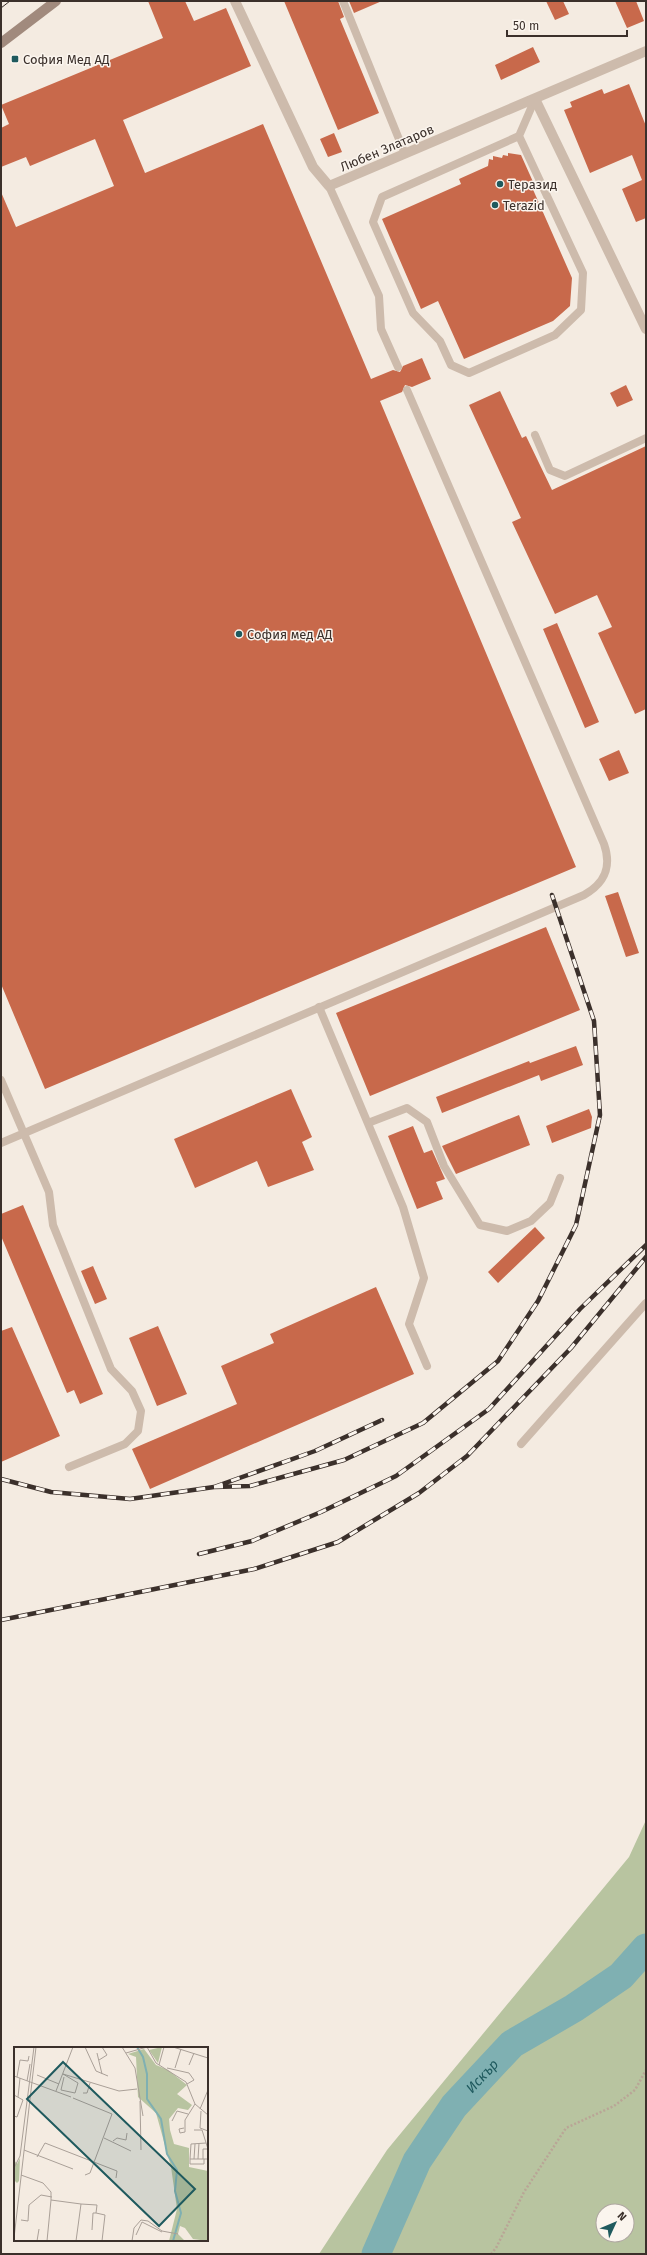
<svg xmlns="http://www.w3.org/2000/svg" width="647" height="2255" font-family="'Fira Sans',sans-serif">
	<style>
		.green { fill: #b8c4a0; fill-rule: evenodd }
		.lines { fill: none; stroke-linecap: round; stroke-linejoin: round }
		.river { stroke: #7fb0b2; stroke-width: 29 }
		.building { fill: #c8694b }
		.path { stroke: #b9a596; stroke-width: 2.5; stroke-dasharray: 2 2; stroke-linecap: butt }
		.service { stroke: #cdbbac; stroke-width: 8 }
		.minor { stroke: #cdbbac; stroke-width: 10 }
		.secondary { stroke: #a18a7d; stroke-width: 10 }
		.tram { stroke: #3b302b; stroke-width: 1 }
		.rail-casing { stroke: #3b302b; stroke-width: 4.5 }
		.rail { stroke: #fbf5ee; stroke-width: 3; stroke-dasharray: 9; stroke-linecap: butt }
		.poi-dot { fill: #1f5a5e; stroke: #fbf5ee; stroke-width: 1.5 }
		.labels { text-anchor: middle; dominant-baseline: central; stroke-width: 3; stroke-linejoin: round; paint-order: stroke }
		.poi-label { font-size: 13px; fill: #3b302b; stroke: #fbf5ee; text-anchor: start }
		.street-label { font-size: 13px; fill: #3b302b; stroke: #fbf5ee }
		.water-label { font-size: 14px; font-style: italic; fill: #1f5a5e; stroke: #fbf5ee }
		.inset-river { fill: none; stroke: #7fb0b2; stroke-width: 2 }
		.inset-road { fill: none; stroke: #aaa098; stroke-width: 1 }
		.view { fill: #1f5a5e; fill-opacity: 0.15; stroke: #1f5a5e; stroke-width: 2 }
		.inset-edge { fill: none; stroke: #3b302b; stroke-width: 2 }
	</style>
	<rect width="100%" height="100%" fill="#f4ebe1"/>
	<path class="green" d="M646 1820V2254H319L387 2150 629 1857ZM603 2211H627V2235H603Z"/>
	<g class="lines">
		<path class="river" id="s1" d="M376 2254 417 2161 454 2106 512 2044 574 2008 621 1976 646 1948"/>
	</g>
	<path class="building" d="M148 1H185L194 21 226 8 251 66 123 120 145 173 263 124 371 379 393 370 400 372 403 366 422 358 431 379 412 387 405 385 402 392 380 401 576 867 45 1089 1 984V192L16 227 114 186 95 139 30 166 26 157 1 167V128L9 124 1 105 163 38Z
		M284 1H338L344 17 340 19 379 113 338 130Z
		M349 1H382L354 13Z
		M546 1H563L569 14 555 20Z
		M615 1H636L644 21 627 28Z
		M533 47 540 62 501 80 495 65Z
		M629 84 646 126V218L636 222 622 189 642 180 632 155 590 173 564 110 572 107 570 102 602 89 604 94Z
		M334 133 342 152 328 157 320 139Z
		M508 153 521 155 534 184 531 185 572 278 570 306 553 321 464 359 438 301 421 309 382 219 461 184 459 179 488 166 489 159 493 160V156L502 158 503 155 508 156Z
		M626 385 633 400 617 407 610 393Z
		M500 391 522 438 526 436 552 490 646 446V709L635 714 598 633 612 627 597 595 555 614 512 522 521 518 469 405Z
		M557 623 599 722 585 728 543 629Z
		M619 750 629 773 609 781 599 759Z
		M618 892 639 953 626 957 605 896Z
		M546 927 580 1010 370 1096 336 1013Z
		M576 1046 583 1065 541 1081 539 1075 442 1113 436 1097 529 1061 530 1063Z
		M291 1089 312 1137 302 1142 314 1170 268 1187 257 1161 195 1188 174 1139Z
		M589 1109 592 1117 591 1128 552 1143 546 1126Z
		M519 1115 530 1145 456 1174 442 1146Z
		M413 1126 424 1153 432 1150 445 1179 436 1182 443 1199 417 1209 388 1136Z
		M23 1205 103 1394 80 1404 74 1390 67 1393 1 1236V1214Z
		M535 1227 545 1238 498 1283 488 1272Z
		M93 1266 107 1299 95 1304 81 1271Z
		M376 1287 414 1374 150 1489 132 1449 237 1404 221 1366 274 1343 270 1334Z
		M158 1326 187 1394 157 1406 129 1338Z
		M12 1327 60 1436 1 1462V1331Z"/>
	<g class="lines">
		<path class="path" d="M491 2254 496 2248 524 2192 566 2128 614 2106 635 2090 646 2070"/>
		<path class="service" d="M343 1 405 154
			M519 136 382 197 373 222 413 313 440 341 451 365 469 373 555 335 581 310 583 273 519 136 535 99
			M329 186 379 296 381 329 398 367
			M535 435 550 470 565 476 646 438
			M319 1007 403 1207 424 1278 409 1324 427 1366
			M1 1080 49 1192 53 1225 111 1369 132 1391 141 1411 138 1431 125 1444 69 1467
			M368 1123 407 1108 427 1122 444 1166 480 1225 507 1231 531 1221 550 1203 560 1178
			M1 1143 584 895C605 883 612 867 604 844L407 390
			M521 1444 646 1303"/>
		<path class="minor" d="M235 1 313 167 329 186 646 51
			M535 99 646 329"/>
		<path class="secondary" d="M1 43 56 1"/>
		<path class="tram" d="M1 8 10 1"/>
		<g class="rail-casing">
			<path id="rail" d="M1 1479 51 1492 130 1499 214 1487 315 1451 382 1420
				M214 1487 250 1486 344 1460 423 1423 498 1361 538 1301 576 1225 600 1115 594 1021 552 895
				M199 1554 252 1541 321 1512 396 1476 489 1409 580 1309 646 1245
				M1 1620 254 1569 338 1542 419 1493 467 1456 571 1348 646 1257"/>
		</g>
		<use href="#rail" class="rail"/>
	</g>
	<g class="poi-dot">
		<rect x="11" y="55" width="8" height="8" rx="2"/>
		<circle cx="500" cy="184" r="4"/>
		<circle cx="495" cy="205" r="4"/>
		<circle cx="239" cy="634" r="4"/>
	</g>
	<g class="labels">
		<g class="poi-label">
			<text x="23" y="59">София Мед АД</text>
			<text x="508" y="184">Теразид</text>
			<text x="503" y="205">Terazid</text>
			<text x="247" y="634">София мед АД</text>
		</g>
		<g class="street-label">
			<text transform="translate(387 148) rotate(-23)">Любен Златаров</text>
		</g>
		<g class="water-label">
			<text stroke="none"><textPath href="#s1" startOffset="209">Искър</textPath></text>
		</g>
	</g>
	<g transform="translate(14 2047)">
		<rect width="194" height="194" fill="#f4ebe1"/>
		<path d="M148 0 144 16 135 3ZM130 2 142 18 154 23 173 38 163 47 178 58 174 63 164 61 155 72 156 83 160 97 175 101V120L194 124V194L179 192 171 181 166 179 164 187 171 194H155L163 162 157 120 142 66 124 50 122 10 114 7ZM6 111 5 134 3 136 0 133V113L3 117Z" fill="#b8c4a0"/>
		<path class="inset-river" d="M123 0 129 10 133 27V52L147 72 153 107 163 123 161 144 167 166 159 194"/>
		<path class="inset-road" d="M71 0 82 24 94 29M108 0 121 21 129 69M133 0 142 16 172 35 181 57 194 68M159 0 194 11M83 6 88 27M112 6 133 0M85 13 93 8 88 0M145 18 150 0M175 18 180 6M153 21 175 26 180 33 173 37M161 21 167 2M49 27 105 44 123 42M49 27 64 36 61 46 47 43 50 30M23 28 45 37M0 29 57 50M3 30 6 13 14 14 15 9M13 34 16 17M42 44 59 0M69 46H73L76 36M0 48 9 53 3 70 0 69M4 50 6 31M59 51 98 67 76 126 71 128M126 54 127 103M186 62 194 43M187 64 186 81 194 84M158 74 163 64 174 67M170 81 165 82 166 86 171 85V73L181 57M180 83H188L194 102M90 91 117 104M99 94 103 91 112 93 113 86M192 96 177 97 176 112H194M10 103 59 122M23 110 31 96 103 124 102 131M176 112V117H190V112M180 112 181 97M184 112 185 96M189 112V102H193M0 121 6 109 20 0M7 128 29 136 37 145V153L67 157 62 194M67 157 83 158 82 166 91 168 88 194M7 173 14 174 15 158 27 148 38 150M78 183 79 166H82M122 188 128 175 148 185M0 191 22 0M23 194 25 182M33 194 37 153M118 194 120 181 127 173 134 174 148 184 164 187"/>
		<path class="view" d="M49 15 181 142 145 179 13 52Z"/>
		<rect width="194" height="194" class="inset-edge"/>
	</g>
	<rect width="647" height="2255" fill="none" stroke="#3b302b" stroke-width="4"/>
	<g transform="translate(615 2223) rotate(46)"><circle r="19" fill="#fbf5ee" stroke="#aea6a0"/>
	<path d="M0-3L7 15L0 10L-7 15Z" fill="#1f5a5e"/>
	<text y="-6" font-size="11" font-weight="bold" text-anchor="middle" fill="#3b302b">N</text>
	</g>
	<path d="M507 30v6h120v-6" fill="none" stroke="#3b302b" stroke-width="2"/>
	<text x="513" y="30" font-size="12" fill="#3b302b" stroke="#fbf5ee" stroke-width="3" paint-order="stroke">50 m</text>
</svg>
